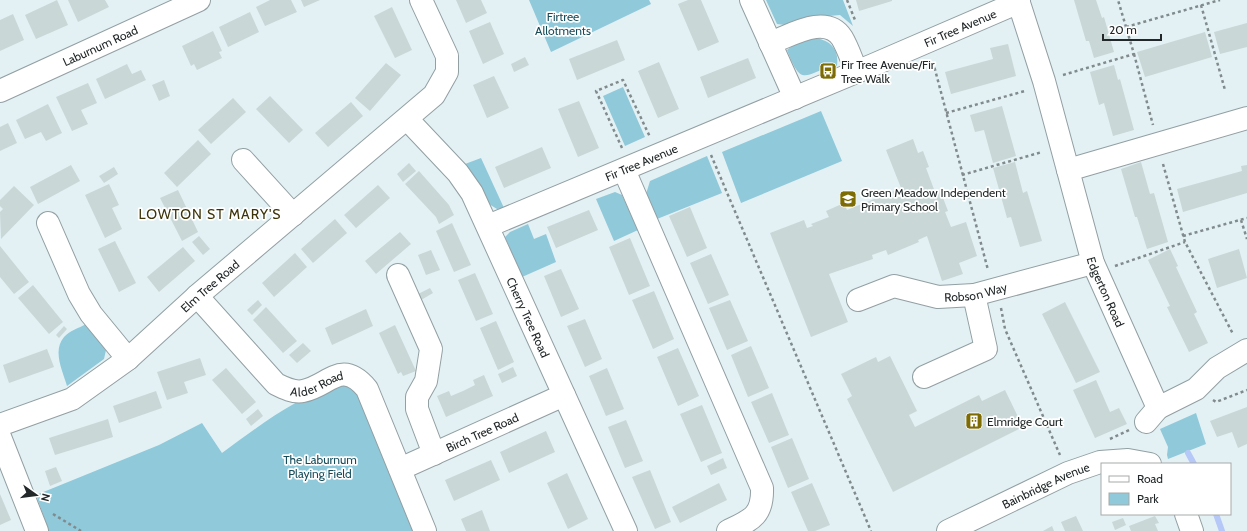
<svg xmlns="http://www.w3.org/2000/svg" width="1247" height="531" font-family="Cabin,sans-serif">
	<style>
		.green { fill: #8fc9da }
		.lines { fill: none; stroke-linecap: round; stroke-linejoin: round }
		.stream { stroke: #b5c8f7; stroke-width: 6 }
		.building { fill: #c9d7d7 }
		.minor-casing { stroke: #929fa3; stroke-width: 24 }
		.path { stroke: #818b8d; stroke-width: 2.5; stroke-dasharray: 3 3; stroke-linecap: butt }
		.minor { stroke: #fff; stroke-width: 22 }
		.labels { text-anchor: middle; dominant-baseline: central; stroke-width: 3.5; stroke-linejoin: round; paint-order: stroke }
		.park-label { font-size: 12px; fill: #164c5a; stroke: #fff }
		.street-label { font-size: 12px; fill: #222829; stroke: #fff }
		.poi-label { font-size: 12px; fill: #222829; stroke: #fff; text-anchor: start }
		.quarter-label { font-size: 14px; letter-spacing: 1px; fill: #3d3409; stroke: #fff }
	</style>
	<rect width="100%" height="100%" fill="#e3f1f5"/>
	<path class="green" d="M529 0H649L651 4 551 52Z
		M766 0H843L853 26 840 15 817 17 793 26 777 24Z
		M816 38C832 41 839 50 837 66 806 70 803 92 787 50 796 42 805 39 816 38Z
		M623 87 645 137 625 146 603 96Z
		M821 111 842 161 741 203 722 152Z
		M707 156 722 193 657 219 646 194 650 181Z
		M481 158 504 208 497 209 489 204 465 164Z
		M615 192 622 195 638 230 614 241 596 199Z
		M528 224 534 239 546 234 556 262 522 277 505 237 510 232Z
		M86 324 106 350 104 359 67 386C63 372 52 351 64 337 69 331 79 328 86 324Z
		M341 384 354 387 361 394 417 531H49L36 495 159 445 202 423 222 453C259 426 297 396 341 384Z
		M1196 413 1206 444 1168 459 1167 455 1168 447 1160 429Z"/>
	<g class="lines">
		<path class="stream" d="M1188 453 1194 464
			M1216 514 1222 531"/>
	</g>
	<path class="building" d="M57 0 68 25 36 39 25 15Z
		M68 0H105L109 7 78 22Z
		M270 0H291L297 12 265 26 256 7Z
		M301 0H320L304 7Z
		M456 0H481L487 13 466 23Z
		M688 0H701L719 42 698 51 678 4Z
		M856 0H892V1L859 11Z
		M1074 0H1096L1102 18 1104 17 1114 52 1094 58 1089 41H1086Z
		M392 7 412 50 395 58 374 16Z
		M250 12 259 32 228 47 219 27Z
		M13 14 24 40 0 51V20Z
		M490 22 504 54 483 64 469 31Z
		M1247 23V47L1220 54 1214 32Z
		M213 31 222 51 219 52 222 58 197 70 194 64 191 66 182 46Z
		M1205 32 1212 57 1145 77 1137 52Z
		M617 40 625 60 577 80 569 59Z
		M1008 44 1016 76 951 94 945 72 993 59 990 48Z
		M525 57 529 65 514 72 511 64Z
		M748 58 756 78 708 98 700 77Z
		M659 62 679 109 658 118 638 71Z
		M386 63 401 75 370 111 355 98Z
		M127 64 132 74 141 70 146 80 105 99 96 79Z
		M1114 65 1118 80 1120 79 1134 130 1113 136 1104 103 1099 105 1090 72Z
		M494 76 509 108 487 118 473 85Z
		M164 80 170 96 159 101 152 85Z
		M88 83 97 103 81 110 88 124 72 131 56 97Z
		M270 96 303 130 289 143 256 109Z
		M233 98 246 112 211 144 198 130Z
		M579 101 599 148 578 157 558 109Z
		M351 102 363 116 328 147 315 133Z
		M48 104 62 133 46 141 41 132 25 139 16 120Z
		M1002 106 1016 156 993 163 984 130 975 132 970 115Z
		M8 123 17 143 0 151V127Z
		M913 139 918 153 923 151 929 167 926 168 935 192 940 190 948 211 945 212 951 227 966 222 977 256 959 263 963 274 942 281 927 236 918 240 919 242 888 255 886 250 872 255 873 259 829 274 848 322 811 337 770 233 804 220 807 228 813 226 811 224 829 217 826 211 844 203 847 210 901 188 886 150Z
		M198 140 211 154 177 187 164 173Z
		M542 147 551 168 504 188 495 167Z
		M1015 162 1023 193 1027 191 1042 241 1020 247 1011 217 1007 218 993 168Z
		M1141 162 1150 194 1154 193 1168 242 1147 249 1137 217H1135L1121 169Z
		M409 163 416 171 403 182 397 174Z
		M71 165 80 181 38 204 30 187Z
		M1247 165V193L1183 212 1177 189 1242 171 1241 166Z
		M114 167 118 174 104 183 99 176Z
		M419 171 449 205 454 215 439 224 436 217 405 184Z
		M109 184 119 205 112 208 122 229 105 238 85 195Z
		M378 185 390 198 356 228 344 215Z
		M14 186 34 205 1 239 0 212 3 209 0 206V200Z
		M178 190 198 232 182 241 160 198Z
		M690 207 707 248 687 257 669 216Z
		M589 210 598 230 556 248 547 227Z
		M335 219 347 233 313 263 301 249Z
		M452 223 471 265 454 272 436 231Z
		M400 232 411 244 376 274 365 261Z
		M199 236 210 249 203 255 192 242Z
		M630 238 650 286 629 295 609 247Z
		M115 241 136 283 119 292 98 249Z
		M0 246 29 282 14 294 0 277Z
		M183 247 195 261 159 292 147 277Z
		M1170 249 1178 266 1176 267 1197 312 1194 314 1208 343 1189 352 1167 307 1170 306 1148 260Z
		M1239 249 1247 278 1217 288 1208 259Z
		M431 250 440 270 426 275 418 255Z
		M295 253 307 267 274 297 262 283Z
		M711 254 729 295 708 304 690 263Z
		M561 269 579 309 561 317 544 276Z
		M475 273 493 314 476 321 458 280Z
		M33 285 63 322 49 334 18 298Z
		M430 288 433 293 421 300 418 294Z
		M654 291 674 339 653 349 632 300Z
		M258 300 262 305 252 315 247 310Z
		M730 300 748 341 727 350 709 308Z
		M1065 302 1100 372 1076 383 1042 314Z
		M266 307 297 341 283 353 253 320Z
		M366 309 373 326 332 345 325 328Z
		M585 319 602 359 585 367 567 326Z
		M496 321 514 362 498 370 480 328Z
		M395 325 416 371 403 376 401 372 398 374 379 333Z
		M64 326 67 329 59 338 56 335Z
		M303 343 311 351 297 363 289 355Z
		M751 346 769 388 748 397 731 355Z
		M678 348 699 396 678 406 657 357Z
		M47 349 54 367 9 383 3 365Z
		M890 356 917 411 909 415 915 427 979 395 982 401 1005 390 1023 427 893 492 847 399 852 396 841 374 876 357 878 362Z
		M200 358 206 375 184 382 188 393 167 400 157 372Z
		M513 367 517 376 502 383 498 374Z
		M226 368 256 402 242 414 212 380Z
		M607 368 624 409 606 416 589 376Z
		M484 375 493 396 446 417 437 396 449 391 451 396 463 391 475 385 473 380Z
		M1096 380 1110 412 1119 408 1127 424 1095 438 1073 390Z
		M156 391 162 408 119 423 113 406Z
		M772 393 789 435 769 443 751 402Z
		M702 405 722 453 701 462 680 414Z
		M1247 407V444L1238 448 1232 432 1217 437 1210 421Z
		M258 409 263 416 251 426 246 419Z
		M108 419 113 437 55 455 49 438Z
		M626 420 643 461 625 468 608 427Z
		M546 431 555 452 509 473 500 452Z
		M792 438 809 479 788 488 771 447Z
		M723 458 727 468 711 475 707 466Z
		M491 460 500 480 454 501 445 480Z
		M56 467 62 481 50 486 45 471Z
		M650 470 671 522 655 529 632 477Z
		M567 473 588 519 568 529 547 483Z
		M719 483 727 500 680 523 672 507Z
		M812 483 830 525 815 531H808L791 492Z
		M0 494 11 520 0 525Z
		M482 510 490 531H466L461 519Z
		M1076 516 1083 531H1065L1061 522Z
		M1155 516 1159 523 1155 524 1158 531H1131L1129 526Z
		M1123 518 1126 525 1115 530 1112 522Z
		M1052 526 1054 531H1043Z"/>
	<g class="lines">
		<g class="minor-casing">
			<g id="minor">
				<path d="M751 0 795 98"/>
				<path id="s1" d="M1018 0 1044 81 1093 263 1158 408 1196 389 1217 368 1247 350"/>
				<path d="M770 43C790 36 826 13 842 38 848 48 852 61 857 72"/>
				<path id="s2" d="M0 91 199 0"/>
				<path id="s3" d="M407 119 458 173 472 193 626 531"/>
				<path d="M243 160 293 215"/>
				<path d="M624 170 762 488C763 516 751 520 728 531"/>
				<path d="M1068 170 1247 118"/>
				<path d="M48 223 79 294 91 314 128 359"/>
				<path id="s4" d="M488 226 873 65 1019 2"/>
				<path d="M398 275 431 349 426 381 417 397V409L434 454"/>
				<path id="s5" d="M197 296 276 384C284 388 294 393 303 391 329 386 341 358 367 389L425 531"/>
				<path id="s6" d="M858 300 894 286 938 297 974 295 1093 263"/>
				<path d="M924 377 986 349 974 295"/>
				<path d="M1146 422 1158 408"/>
				<path id="s7" d="M0 425 72 399 128 359 197 296 434 95 447 72V56L421 0"/>
				<path d="M0 437 37 531"/>
				<path id="s8" d="M400 469 564 395"/>
				<path d="M1186 514 1192 531"/>
				<path id="s9" d="M948 531 1068 473 1100 462 1128 460 1150 464"/>
			</g>
		</g>
		<path class="path" d="M847 0 855 20
			M1201 5 1225 90
			M1126 27 1220 0
			M1134 54 1153 125
			M933 62 988 270
			M1063 75 1134 54 1118 0
			M946 113 1025 91
			M622 148 596 91 623 80 650 137
			M711 155 871 531
			M1163 164 1185 242 1233 334
			M962 175 1042 152
			M1241 220 1247 239
			M1183 236 1247 218
			M1115 266 1185 242
			M1001 308 1005 329 1060 455
			M1213 400 1216 402 1247 390
			M1110 439 1129 430
			M53 514 81 531"/>
		<use href="#minor" class="minor"/>
	</g>
	<defs>
		<g id="bus-square" transform="scale(0.9)"><rect x="-9" y="-9" width="18" height="18" rx="4" fill="#7d6b04" stroke="#fff"/><path d="M-5-6H5V4H4V6H2V4H-2V6H-4V4H-5ZM-3.5-4V0h7V-4ZM-3.5 1.2v1.5H-2V1.2ZM2 1.2v1.5H3.5V1.2Z" fill="#fff"/></g>
		<g id="school-square" transform="scale(0.9)"><rect x="-9" y="-9" width="18" height="18" rx="4" fill="#7d6b04" stroke="#fff"/><path d="M0-5L7-2L0 1L-7-2ZM-4 1L0 2.5L4 1V4Q0 6-4 4Z" fill="#fff"/></g>
		<g id="building-square" transform="scale(0.9)"><rect x="-9" y="-9" width="18" height="18" rx="4" fill="#7d6b04" stroke="#fff"/><path d="M-4-6H4V6H1V3H-1V6H-4ZM-2.5-4.3h1.7v1.8h-1.7ZM.8-4.3h1.7v1.8H.8ZM-2.5-1h1.7V.8h-1.7ZM.8-1h1.7V.8H.8Z" fill="#fff"/></g>
	</defs>
	<g fill-rule="evenodd">
		<use href="#bus-square" x="828" y="71"/>
		<use href="#school-square" x="848" y="199"/>
		<use href="#building-square" x="974" y="421"/>
	</g>
	<g class="labels">
		<g class="park-label">
			<text x="563" y="16">Firtree<tspan x="563" dy="14">Allotments</tspan></text>
			<text x="320" y="459">The Laburnum<tspan x="320" dy="14">Playing Field</tspan></text>
		</g>
		<g class="street-label">
			<text stroke="none"><textPath href="#s4" startOffset="512">Fir Tree Avenue</textPath></text>
			<text stroke="none"><textPath href="#s2" startOffset="110">Laburnum Road</textPath></text>
			<text stroke="none"><textPath href="#s4" startOffset="166">Fir Tree Avenue</textPath></text>
			<text stroke="none"><textPath href="#s7" startOffset="255">Elm Tree Road</textPath></text>
			<text stroke="none"><textPath href="#s6" startOffset="122">Robson Way</textPath></text>
			<text stroke="none"><textPath href="#s1" startOffset="305">Edgerton Road</textPath></text>
			<text stroke="none"><textPath href="#s3" startOffset="235">Cherry Tree Road</textPath></text>
			<text stroke="none"><textPath href="#s5" startOffset="162">Alder Road</textPath></text>
			<text stroke="none"><textPath href="#s8" startOffset="90">Birch Tree Road</textPath></text>
			<text stroke="none"><textPath href="#s9" startOffset="108">Bainbridge Avenue</textPath></text>
		</g>
		<g class="poi-label">
			<text x="841" y="64">Fir Tree Avenue/Fir<tspan x="841" dy="14">Tree Walk</tspan></text>
			<text x="861" y="192">Green Meadow Independent<tspan x="861" dy="14">Primary School</tspan></text>
			<text x="987" y="421">Elmridge Court</text>
		</g>
		<g class="quarter-label">
			<text x="210" y="214">LOWTON ST MARY'S</text>
		</g>
	</g>
	<rect x="1101" y="463" width="130" height="52" fill="#ffffff" stroke="#a7a9a9"/>
	<rect x="1109" y="476" width="20" height="6" fill="#ffffff" stroke="#a7a9a9"/>
	<text x="1137" y="483" font-size="12" fill="#222829">Road</text>
	<rect x="1109" y="493" width="20" height="12" fill="#8fc9da" stroke="#a7a9a9"/>
	<text x="1137" y="503" font-size="12" fill="#222829">Park</text>
	<g transform="translate(36 495) rotate(104)" stroke="#ffffff" stroke-width="3" paint-order="stroke">
	<path d="M0-3L7 15L0 10L-7 15Z" fill="#222829"/>
	<text y="-6" font-size="11" font-weight="bold" text-anchor="middle" fill="#222829">N</text>
	</g>
	<path d="M1103 34v6h58v-6" fill="none" stroke="#222829" stroke-width="2"/>
	<text x="1109" y="34" font-size="12" fill="#222829" stroke="#ffffff" stroke-width="3" paint-order="stroke">20 m</text>
</svg>
